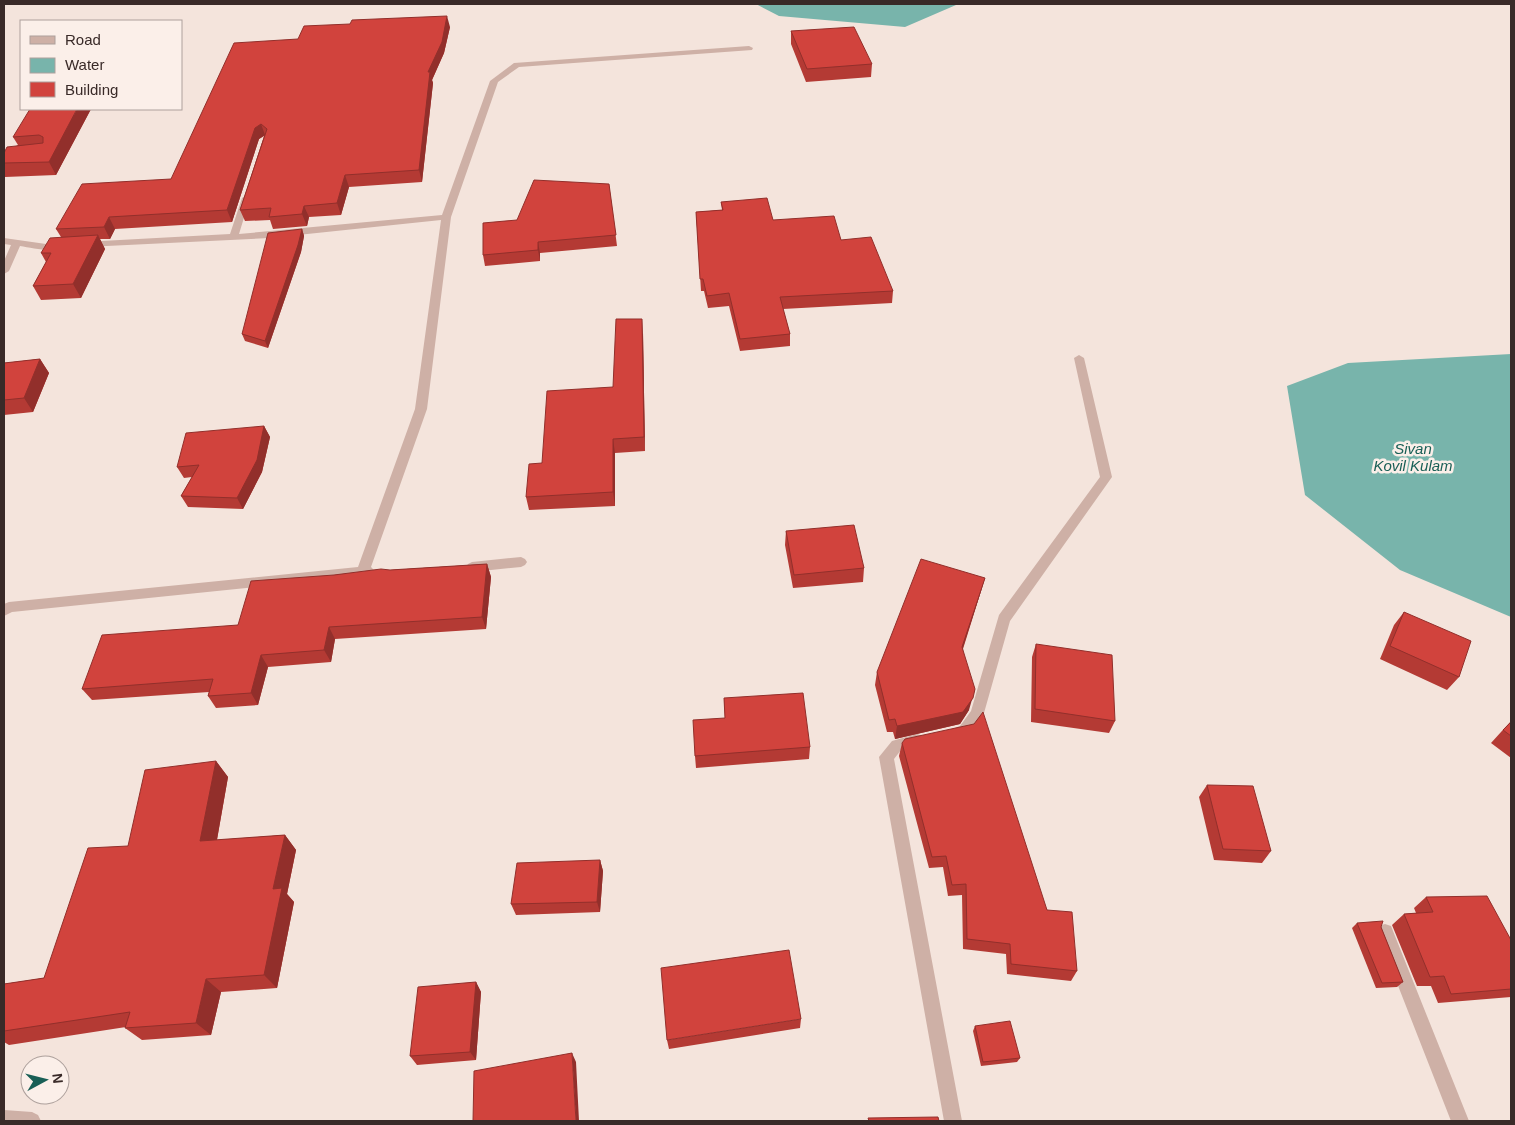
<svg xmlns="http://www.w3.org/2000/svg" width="1515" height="1125" font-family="Helvetica,sans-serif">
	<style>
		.water { fill: #78b4ab }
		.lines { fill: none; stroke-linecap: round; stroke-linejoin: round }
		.street { fill: #ceb0a6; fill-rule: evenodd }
		.wall { fill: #b43a34 }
		.shaded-wall { fill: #922f2b }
		.building { fill: #d1433d; stroke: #922f2b }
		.labels { text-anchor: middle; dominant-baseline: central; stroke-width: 5; stroke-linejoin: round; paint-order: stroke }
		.water-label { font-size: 15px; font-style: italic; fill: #195f56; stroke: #fbefe9 }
	</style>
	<rect width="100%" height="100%" fill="#f4e4dc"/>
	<path class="water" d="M756 4H956V5L905 27 779 16Z
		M1511 354V617L1400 570 1305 495 1287 386 1348 363Z"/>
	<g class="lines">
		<path class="street" d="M749 46 753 48 752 50 519 67 498 82 451 217 427 409 371 567 376 572 374 575 12 612 4 616V604L9 602 358 567 415 409 441 220 269 238 86 247 83 246V242L230 234 242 198 246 195 250 198 239 234 442 215 490 81 514 63Z
			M4 238 46 244 61 243 66 246C55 254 33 248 20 246L9 271 4 274V261L11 245 4 244Z
			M1079 355 1084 358 1112 477 1010 621 984 713 970 735 957 739 952 737 950 733 952 729 960 726 971 711 999 615 1100 477 1074 358Z
			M521 557 525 559 527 562 525 565 521 567 472 572 468 570 466 567 468 564 472 562Z
			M917 734 922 736 924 740 922 744 901 750 894 759 962 1121H944L879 757 892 741Z
			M1385 924 1391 926 1469 1121H1451L1377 932 1379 926Z
			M4 1110 32 1112 38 1115 41 1121H4Z"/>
	</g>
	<path class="wall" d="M450 27 444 53 432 80 433 83 422 182 349 187 341 215 309 217 307 226 273 229 270 220 245 221 240 210 264 136 259 139 232 222 115 229 110 239H100L105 249 81 298 41 300 33 286 46 262 41 253 61 237 56 229 171 179 298 39Z
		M791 31 872 64 871 77 806 82 791 44Z
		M91 109 56 175 5 177 4 175V153L18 145 13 137Z
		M609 184 617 246 540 253V261L485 266 483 255 517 220Z
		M721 202 773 220 841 240 893 291 892 303 783 309 790 334V346L740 351 729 306 708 308 704 291H701L696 212 722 210Z
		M302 229 304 236 301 252 268 348 245 341 242 334Z
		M643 333 645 451 615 453V506L529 510 526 497 542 463 613 387Z
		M40 359 49 373 33 412 4 415V363Z
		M264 426 270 437 262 472 243 509 188 507 181 496 192 477 184 478 177 467Z
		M786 531 864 568 863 582 793 588 785 545Z
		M487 564 491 577 486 629 335 639 331 662 268 667 258 705 216 708 208 696 209 692 92 700 82 689 238 625 334 575 390 570Z
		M985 578 981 591 963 649 969 710 960 724 895 739 893 732H887L875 685 877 672Z
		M1404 612 1459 677 1447 690 1380 659 1394 625Z
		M1036 644 1115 721 1109 733 1031 722 1032 657Z
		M724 698 810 747 809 759 696 768 695 756 725 718Z
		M1511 721V758L1491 743Z
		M902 743 1047 910 1077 971 1071 981 1007 974 1006 954 963 949 962 895 948 896 943 867 929 868 899 756Z
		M216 761 228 777 217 840 285 835 296 850 287 894 294 902 277 988 221 992 211 1035 142 1040 125 1028 126 1027 9 1045 4 1042V984L44 978 128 846Z
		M1207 785 1271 851 1262 863 1214 860 1199 797Z
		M600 860 603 871 600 912 516 915 511 904Z
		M1426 897 1511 940V997L1438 1003 1431 986H1417L1392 925 1404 914 1416 913 1414 908Z
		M1357 923 1381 927 1403 982 1397 987 1376 988 1352 928Z
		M476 982 481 992 476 1060 417 1065 410 1056Z
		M801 1019 800 1028 669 1049 667 1040Z
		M975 1026 1020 1058 1017 1062 981 1066 973 1031Z"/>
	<path class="shaded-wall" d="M447 16 450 27 444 53 432 80 433 83 422 182 419 170 428 72Z
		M77 109H91L56 175 49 162Z
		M261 124 265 135 259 139 232 222 227 210 255 128Z
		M345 175 349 187 341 215 337 203Z
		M304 206 309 217 307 226 302 214Z
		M109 217 115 229 110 239 104 227Z
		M302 229 304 236 301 252 268 348 265 341Z
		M98 235 105 249 81 298 73 284Z
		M538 242 540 253V261L538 250Z
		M642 319 643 333 645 451 644 437Z
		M40 359 49 373 33 412 24 398Z
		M264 426 270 437 262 472 243 509 237 498Z
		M613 439 615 453V506L613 492Z
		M487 564 491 577 486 629 482 617Z
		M985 578 981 591 959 660 962 647Z
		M329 627 335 639 331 662 324 650Z
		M261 655 268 667 258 705 251 693Z
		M975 689 969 710 960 724 895 739 897 726Z
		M216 761 228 777 214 856 200 841Z
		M285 835 296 850 287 894 294 902 277 988 264 975 273 889Z
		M600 860 603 871 600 912 597 902Z
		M206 979 221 992 211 1035 196 1023Z
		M476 982 481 992 476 1060 470 1052Z
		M572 1053 576 1062 579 1121H576Z"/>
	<path class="building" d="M447 16 442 42 428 72H430L419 170 345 175 337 203 304 206 302 214 269 217 271 208 240 210 267 129 261 124 255 128 227 210 109 217 104 227 56 229 82 184 171 179 234 43 298 39 304 26 350 24 352 20Z
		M854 27 872 64 807 69 791 31Z
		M30 109H77L49 162 4 163V153L7 147 43 143V137L39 135 13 137Z
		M534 180 609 184 616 235 538 242V250L483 255V223L517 220Z
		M767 198 773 220 834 216 841 240 871 237 893 291 780 297 790 334 740 339 729 293 707 296 703 279H700L696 212 723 210 721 202Z
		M302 229 298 245 265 341 242 334 268 233Z
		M98 235 73 284 33 286 51 253H41L50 238Z
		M616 319H642L644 437 613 439V492L526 497 529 464 542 463 547 391 613 387Z
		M40 359 24 398 4 400V363Z
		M264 426 257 460 237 498 181 496 199 465 177 467 186 433Z
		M854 525 864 568 794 575 786 531Z
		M921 559 985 578 962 647 975 689 973 698 963 712 897 726 895 719 889 720 877 672Z
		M487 564 482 617 329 627 324 650 261 655 251 693 208 696 213 679 82 689 102 635 238 625 251 581 334 575 381 569 390 570Z
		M1404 612 1471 641 1459 677 1390 646Z
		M1036 644 1112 655 1115 721 1035 709Z
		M803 693 810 747 695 756 693 720 725 718 724 698Z
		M983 712 1047 910 1072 912 1077 971 1011 964 1010 944 967 939 966 884 952 885 946 856 932 857 902 743 905 739 974 724Z
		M1511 722V736L1503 730Z
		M216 761 200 841 285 835 273 889 282 888 264 975 206 979 196 1023 125 1028 130 1012 4 1031V984L44 978 88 848 128 846 145 770Z
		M1207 785 1253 786 1271 851 1223 849Z
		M600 860 597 902 511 904 517 863Z
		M1487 896 1511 940V989L1451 994 1444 976 1430 977 1404 914 1433 912 1426 897Z
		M1383 921 1381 927 1403 982 1382 983 1357 923Z
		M789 950 801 1019 667 1040 661 968Z
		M476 982 470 1052 410 1056 418 987Z
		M1010 1021 1020 1058 983 1062 975 1026Z
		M572 1053 576 1121H473L474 1071Z
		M938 1117 939 1121H869L868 1118Z"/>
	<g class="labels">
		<g class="water-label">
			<text x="1413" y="448">Sivan<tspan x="1413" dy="17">Kovil Kulam</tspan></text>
		</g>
	</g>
	<rect width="1515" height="1125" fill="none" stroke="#392a28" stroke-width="10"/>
	<rect x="20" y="20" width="162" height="90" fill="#fbefe9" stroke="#ada09c"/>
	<rect x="30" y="36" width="25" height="8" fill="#ceb0a6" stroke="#ada09c"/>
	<text x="65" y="45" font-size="15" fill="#392a28">Road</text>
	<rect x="30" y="58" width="25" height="15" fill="#78b4ab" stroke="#ada09c"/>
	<text x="65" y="70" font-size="15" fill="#392a28">Water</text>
	<rect x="30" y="82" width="25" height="15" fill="#d1433d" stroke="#ada09c"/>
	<text x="65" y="95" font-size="15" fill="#392a28">Building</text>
	<g transform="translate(45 1080) rotate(83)"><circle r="24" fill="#fbefe9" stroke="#ada09c"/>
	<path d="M0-4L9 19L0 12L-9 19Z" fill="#195f56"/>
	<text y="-8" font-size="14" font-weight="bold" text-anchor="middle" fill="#392a28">N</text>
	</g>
</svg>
